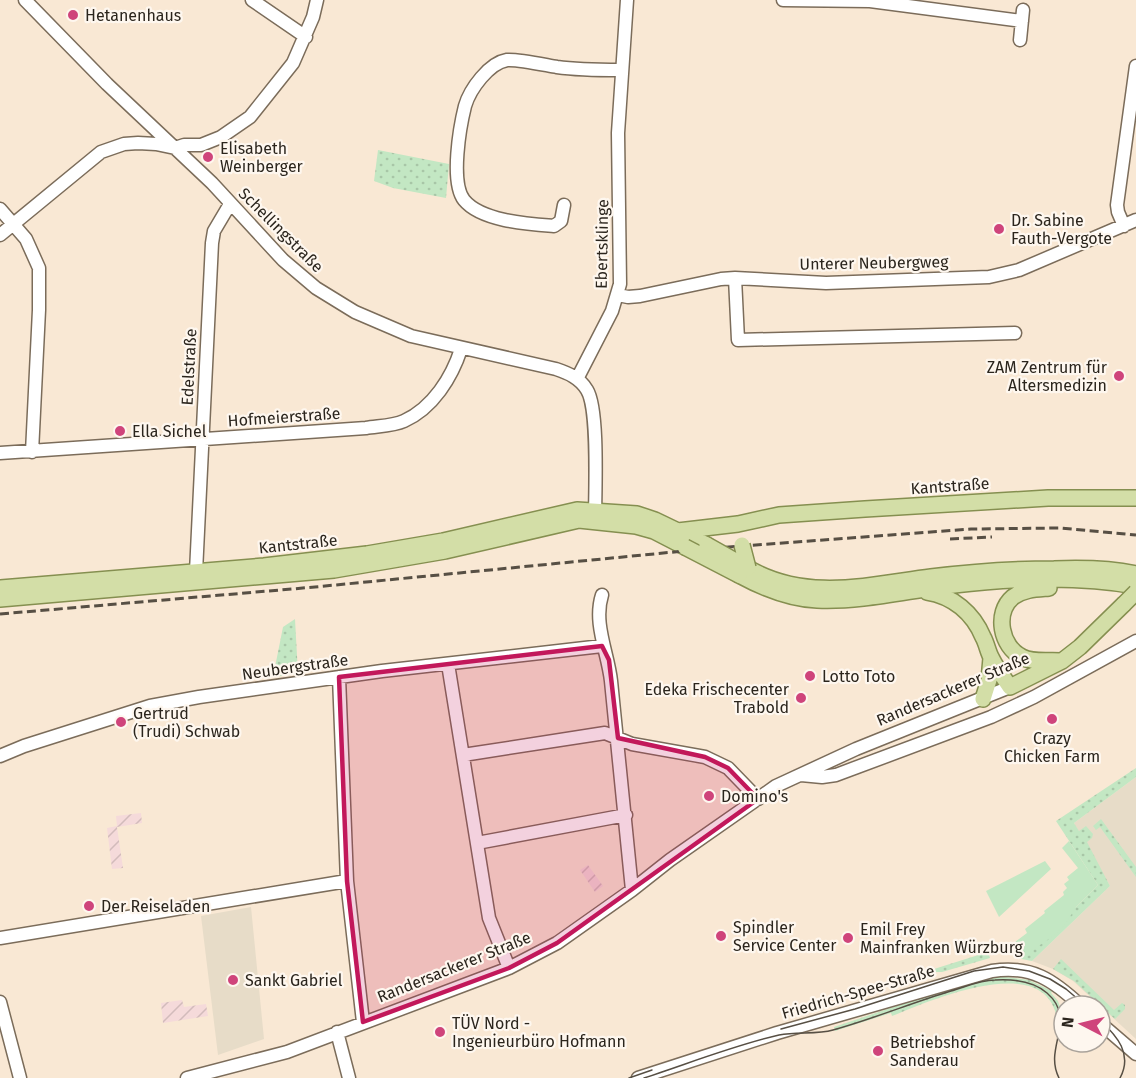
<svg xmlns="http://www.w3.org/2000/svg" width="1136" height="1078" font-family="'Fira Sans',sans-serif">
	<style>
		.industrial { fill: url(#industrial-furrows) }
		.education { fill: #e7dcc8 }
		.grass { fill: url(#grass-dots) }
		.garden { fill: #c3e7c3 }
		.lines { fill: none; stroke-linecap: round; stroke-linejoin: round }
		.minor-casing { stroke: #7b6c5a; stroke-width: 15 }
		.major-casing { stroke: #858f50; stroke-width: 18 }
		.minor { stroke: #fff; stroke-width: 12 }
		.major { stroke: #d3dea7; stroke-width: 15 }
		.tram { stroke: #574f44; stroke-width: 1.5 }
		.rail { stroke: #574f44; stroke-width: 3; stroke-dasharray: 9 4.5; stroke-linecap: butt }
		.major-bridge-casing { stroke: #858f50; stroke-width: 18; stroke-linecap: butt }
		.major-bridge { stroke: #d3dea7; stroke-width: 15 }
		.marked { fill: #c2185b; fill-opacity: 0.2; stroke: #c2185b; stroke-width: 4.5; stroke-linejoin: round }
		.poi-dot { fill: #cf447b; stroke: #fef7ef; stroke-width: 2 }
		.labels { text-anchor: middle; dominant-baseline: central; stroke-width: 4.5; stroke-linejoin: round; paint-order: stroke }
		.poi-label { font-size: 16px; fill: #2b251d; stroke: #fef7ef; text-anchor: start }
		.street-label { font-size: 16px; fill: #2b251d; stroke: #fef7ef }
	</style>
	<defs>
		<pattern id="industrial-furrows" width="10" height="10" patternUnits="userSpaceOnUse" patternTransform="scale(1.5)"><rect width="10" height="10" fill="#f5dada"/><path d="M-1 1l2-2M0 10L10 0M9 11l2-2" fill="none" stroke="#d2bbbb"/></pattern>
		<pattern id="grass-dots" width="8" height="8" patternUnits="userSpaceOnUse" patternTransform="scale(1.5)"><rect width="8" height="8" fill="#c3e7c3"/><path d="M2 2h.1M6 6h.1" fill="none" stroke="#a8c6a7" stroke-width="1.8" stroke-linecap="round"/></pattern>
	</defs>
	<rect width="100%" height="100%" fill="#f9e8d4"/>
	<path class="industrial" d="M141 813 142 823 117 827 123 868 112 869 107 828 117 826 116 816Z
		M588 865 603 886 595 892 580 870Z
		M182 1000 184 1007 206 1004 208 1016 163 1023 161 1003Z"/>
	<path class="education" d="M1136 777V1039L1073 981 1053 969 1032 961 1110 886 1074 823Z
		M251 907 264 1039 218 1055 201 916Z"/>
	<path class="grass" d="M378 150 449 164 446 198 393 188 374 181Z
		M295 619 298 674 273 677 283 627Z
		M1136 768V777L1074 823 1079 831 1086 826 1093 834 1092 838 1087 842 1110 886 1032 961 1016 958 1009 950 1076 907 1098 885 1056 821Z
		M1101 819 1136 867V877L1100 827 1096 830 1093 826Z
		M988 952 990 958 942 972H936L934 969Z
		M1061 959 1114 1010 1122 1003 1125 1005V1009L1115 1019 1074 981 1053 969Z
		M998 976 1029 980 1052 991 1051 993 1058 1001 1062 1013 1056 1014C1040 952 929 1001 892 1016L891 1013 835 1031 834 1027 938 992Z"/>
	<path class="garden" d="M1069 841 1098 885 1076 907 1066 923 1056 934 1037 947 1030 951H1018L1014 946 1009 950 1007 948 1027 933 1025 929 1045 913 1044 911 1064 895 1063 892 1067 888 1064 884 1069 880 1067 877 1078 868 1062 848Z
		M1045 861 1051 869 999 917 986 891Z"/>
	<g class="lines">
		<g class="minor-casing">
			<path id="minor" d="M25 0 107 84 212 183 283 260 316 288 355 312 411 336 556 369C568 373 580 378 587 390 599 409 595 493 595 519
				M252 0 306 37
				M783 0 870 1 1022 21
				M1020 40 1023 10
				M564 205 561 221 554 226C528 224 481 221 464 200 450 182 460 126 465 106 470 89 489 63 507 60 518 59 545 65 557 67 578 70 600 70 621 70
				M0 209 26 239 39 268V310L32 452
				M1124 226 1118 212 1117 205 1136 66
				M0 235 101 152 124 144 138 143 156 144 175 148 184 145H201L221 137 250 117 293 63 313 17 317 0
				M735 278 738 340 1015 333
				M618 295 628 297 640 296 721 279 735 278 826 283 989 277 1019 270 1136 220
				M577 379 612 311 620 284 618 133 627 0
				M0 453 366 428C378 426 393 426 404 421 433 408 452 377 461 349
				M196 572 212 243 214 231 230 204
				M602 595C593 623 608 653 611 681L632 890
				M448 664 489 918 509 968
				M339 677 347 881 363 1022
				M463 755 605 733 632 744 705 757 728 768 758 799
				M0 756 24 746 150 706 199 697 382 671 602 646
				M801 775 822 777 836 775 991 717 1034 697 1136 641
				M477 843 626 815
				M0 938 347 881
				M0 1002 20 1078
				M1100 1023 1136 1054
				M337 1032 349 1078
				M187 1078 287 1052 509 968 557 943 632 890 670 860 776 786 856 749 1010 687
				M638 1078 777 1033 992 971C1032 965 1053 980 1081 1006"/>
		</g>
		<g class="major-casing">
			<path id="major" d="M678 531 738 524 779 515 865 509 1048 498H1136
				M748 568C806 602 869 585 931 577 972 572 1013 569 1054 569 1081 568 1110 568 1136 574
				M739 575C763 588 790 599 817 600 863 602 909 590 954 585 1014 578 1076 575 1136 586
				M0 588 264 566 367 554 443 541 577 510 637 514 655 520 707 545
				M1049 588C1037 589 1024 589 1013 597 994 613 1001 647 1022 657 1033 663 1048 660 1060 661
				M927 592C953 596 973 613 983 637 987 644 988 653 992 659 997 669 1004 678 1010 687L1062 661 1080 647 1124 604
				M0 599 334 570 445 551 579 520 636 526 654 531 685 547
				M983 699 989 680 991 658"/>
		</g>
		<use href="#minor" class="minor"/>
		<use href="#major" class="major"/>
		<path class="tram" d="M1100 1020C1117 1036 1133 1054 1120 1078
			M781 1029 855 1009 974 971 1003 967 1029 971 1050 979 1066 989 1086 1006
			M629 1078 652 1070
			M644 1078C687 1064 735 1045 779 1035 797 1031 816 1035 833 1030 873 1019 911 1003 951 991 965 987 980 980 995 980 1012 979 1033 981 1047 993 1078 1020 1043 1047 1059 1078"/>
		<path class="rail" d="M950 539 992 537
			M0 614 315 587 715 548 971 529 1060 528 1136 535"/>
		<g class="major-bridge-casing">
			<path id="major-bridge" d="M707 545 748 568
				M742 545 748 568
				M685 547 739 575
				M1124 604 1136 592"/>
		</g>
		<use href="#major-bridge" class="major-bridge"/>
	</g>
	<path class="marked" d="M602 646 609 660 618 738 705 757 728 768 758 799 557 943 509 968 363 1022 347 881 339 677Z"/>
	<g class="poi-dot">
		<circle cx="73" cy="15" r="6"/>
		<circle cx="208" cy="157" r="6"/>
		<circle cx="999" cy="229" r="6"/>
		<circle cx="1119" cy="376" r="6"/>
		<circle cx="120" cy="431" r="6"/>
		<circle cx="810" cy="676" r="6"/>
		<circle cx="801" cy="698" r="6"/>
		<circle cx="1052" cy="719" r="6"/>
		<circle cx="121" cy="722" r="6"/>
		<circle cx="709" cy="796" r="6"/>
		<circle cx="89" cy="906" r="6"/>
		<circle cx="721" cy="936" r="6"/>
		<circle cx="848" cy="938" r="6"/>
		<circle cx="233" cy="980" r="6"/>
		<circle cx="440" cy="1032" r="6"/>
		<circle cx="878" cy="1051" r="6"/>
	</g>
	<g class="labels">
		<g class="poi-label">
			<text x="85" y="15">Hetanenhaus</text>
			<text x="220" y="148">Elisabeth<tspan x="220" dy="18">Weinberger</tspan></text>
			<text x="1011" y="220">Dr. Sabine<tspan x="1011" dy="18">Fauth-Vergote</tspan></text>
			<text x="1107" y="367" text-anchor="end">ZAM Zentrum für<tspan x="1107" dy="18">Altersmedizin</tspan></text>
			<text x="132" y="431">Ella Sichel</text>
			<text x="822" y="676">Lotto Toto</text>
			<text x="789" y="689" text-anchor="end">Edeka Frischecenter<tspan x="789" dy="18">Trabold</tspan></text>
			<text x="133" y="713">Gertrud<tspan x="133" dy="18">(Trudi) Schwab</tspan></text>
			<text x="1052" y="738" text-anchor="middle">Crazy<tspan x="1052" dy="18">Chicken Farm</tspan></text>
			<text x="721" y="796">Domino's</text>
			<text x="101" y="906">Der Reiseladen</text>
			<text x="733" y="927">Spindler<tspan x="733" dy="18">Service Center</tspan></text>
			<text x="860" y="929">Emil Frey<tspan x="860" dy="18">Mainfranken Würzburg</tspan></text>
			<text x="245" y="980">Sankt Gabriel</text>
			<text x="452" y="1023">TÜV Nord -<tspan x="452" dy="18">Ingenieurbüro Hofmann</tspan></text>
			<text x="890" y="1042">Betriebshof<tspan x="890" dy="18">Sanderau</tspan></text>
		</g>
		<g class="street-label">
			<text transform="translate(281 230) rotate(45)">Schellingstraße</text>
			<text transform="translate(602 244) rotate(-89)">Ebertsklinge</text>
			<text transform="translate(874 263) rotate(-1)">Unterer Neubergweg</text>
			<text transform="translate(189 367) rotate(-87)">Edelstraße</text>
			<text transform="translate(284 417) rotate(-4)">Hofmeierstraße</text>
			<text transform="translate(950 486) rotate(-4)">Kantstraße</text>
			<text transform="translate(298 544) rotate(-6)">Kantstraße</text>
			<text transform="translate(295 667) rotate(-8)">Neubergstraße</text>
			<text transform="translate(953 689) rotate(-23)">Randersackerer Straße</text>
			<text transform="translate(454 967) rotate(-22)">Randersackerer Straße</text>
			<text transform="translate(858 992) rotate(-16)">Friedrich-Spee-Straße</text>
		</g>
	</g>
	<g transform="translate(1082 1024) rotate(277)"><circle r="28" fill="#fef7ef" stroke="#aaa39b" stroke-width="1.5"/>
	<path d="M0-4.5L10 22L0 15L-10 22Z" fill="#cf447b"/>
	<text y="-9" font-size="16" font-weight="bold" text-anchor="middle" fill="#2b251d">N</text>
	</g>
</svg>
